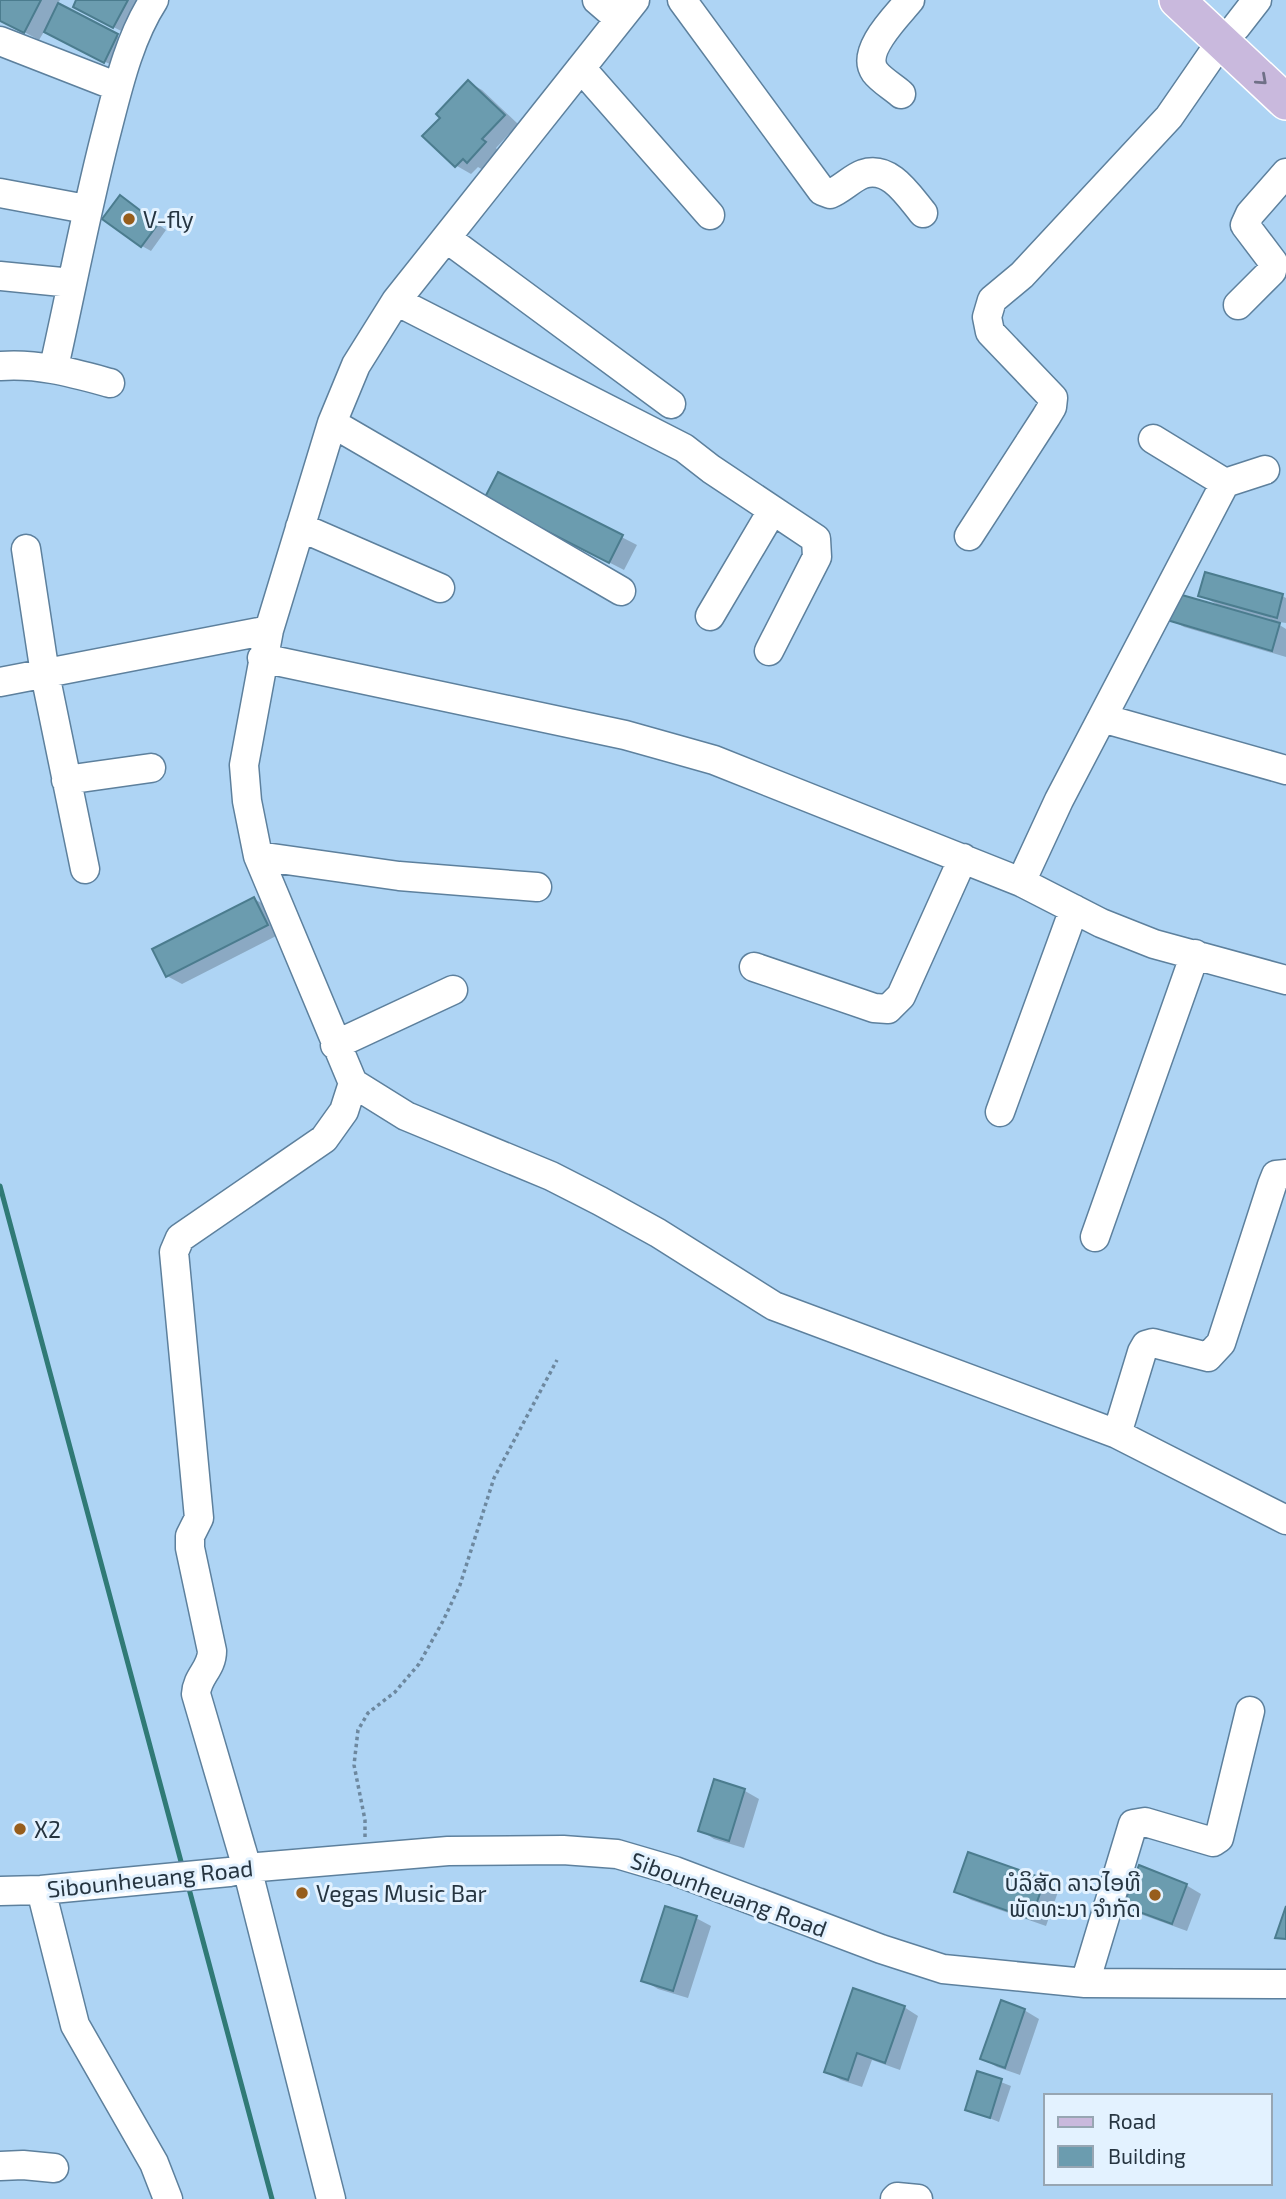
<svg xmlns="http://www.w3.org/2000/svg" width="1286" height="2199" font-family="'Exo 2','Noto Sans Lao',sans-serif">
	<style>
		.shadow { fill: #0003 }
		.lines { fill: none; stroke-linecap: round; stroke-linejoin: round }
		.stream { stroke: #307a76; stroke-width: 5 }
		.building { fill: #6b9caf; stroke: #4b7c8e; stroke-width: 2 }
		.minor-casing { stroke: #5d809d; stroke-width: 31 }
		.major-casing { stroke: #fff; stroke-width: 38 }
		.path { stroke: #6d889f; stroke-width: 3.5; stroke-dasharray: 3.5 3.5; stroke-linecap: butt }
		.minor { stroke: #fff; stroke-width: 28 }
		.major { stroke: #c9b9dd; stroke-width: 35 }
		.oneway { stroke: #6f7087 }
		.poi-dot { fill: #975e1c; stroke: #e3f2ff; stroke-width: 2.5 }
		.labels { text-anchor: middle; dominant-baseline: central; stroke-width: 6; stroke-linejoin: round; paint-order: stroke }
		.poi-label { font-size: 23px; fill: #263541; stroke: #e3f2ff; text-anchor: start }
		.street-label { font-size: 23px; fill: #263541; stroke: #e3f2ff }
	</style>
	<rect width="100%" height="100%" fill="#aed4f4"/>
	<path class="shadow" d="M0 0H60L57 5 132 44 119 69 45 30 39 40 0 19Z
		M78 0H147L129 35 90 15Z
		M468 82 482 90 518 124 496 148 499 152 483 170 478 167 471 174 457 166 425 136 442 118Z
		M129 203 166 230 151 251 142 246Z
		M499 474 637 545 624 570 501 507Z
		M1200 595 1282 596 1286 598V623L1273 621 1286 629V657L1184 627 1169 619 1218 605Z
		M254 899 269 907 282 933 182 984 167 976Z
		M715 1781 745 1791 759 1799 744 1848 714 1839 700 1830Z
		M1044 1881 1059 1889 1046 1926 971 1900 956 1891Z
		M1186 1885 1201 1894 1187 1931 1140 1914 1126 1905Z
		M696 1918 711 1926 688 1998 658 1989 643 1980Z
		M904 2007 918 2016 900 2070 872 2060 862 2087 841 2080 826 2071Z
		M1024 2010 1039 2019 1020 2075 997 2067 982 2058Z
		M978 2073 1011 2086 999 2122 967 2109Z"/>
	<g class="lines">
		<path class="stream" d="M0 1186 183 1869
			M188 1885 272 2199"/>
	</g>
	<path class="building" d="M0 0H41L24 33 0 21Z
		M76 0H128L113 28 73 7Z
		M58 3 118 34 104 63 44 32Z
		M468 80 505 115 482 139 486 142 467 163 463 159 455 167 422 136 440 118 436 114Z
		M120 195 158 224 141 247 102 219Z
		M498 472 623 535 609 563 484 499Z
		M1205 572 1283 594 1277 618 1198 596Z
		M1175 593 1280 623 1272 651 1167 620Z
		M254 897 268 925 166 977 152 949Z
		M714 1779 745 1789 729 1841 698 1831Z
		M968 1852 1045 1879 1031 1919 954 1892Z
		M1139 1865 1187 1884 1172 1924 1123 1906Z
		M665 1906 697 1916 673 1991 641 1981Z
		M1286 1906V1939L1275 1938Z
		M853 1988 905 2006 885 2063 857 2053 848 2080 824 2072Z
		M1001 2000 1025 2009 1005 2068 980 2059Z
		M977 2071 1002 2079 990 2118 965 2110Z"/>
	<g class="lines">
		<g class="minor-casing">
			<path id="minor" d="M597 0 619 19
				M682 0 822 191 830 194C842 189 852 178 863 174 890 165 908 195 923 213
				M1236 27 1257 0
				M0 41 118 87
				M581 68 710 215
				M901 94C893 87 881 80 875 72 860 51 897 16 910 0
				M0 193 86 209
				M446 238 671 404
				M0 276 72 283
				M396 301 684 448 711 469 816 539 817 557 769 651
				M1238 305 1272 271 1273 262 1245 225 1250 214 1286 173
				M0 366C39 363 73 373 110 383
				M54 367C72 287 87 206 108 126 119 83 130 37 154 0
				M332 423 621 591
				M1153 439 1225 483
				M300 527 440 588
				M969 536 1046 417 1052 407 1053 398 990 332 987 317 992 300 1022 275 1169 117 1220 43
				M26 549 45 674 85 869
				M710 616 772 511
				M262 658 625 735 714 760 1021 882 1101 923 1154 944 1286 980
				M0 682 269 630
				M1102 718 1286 770
				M66 780 151 768
				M258 856 399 876 537 887
				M1021 882 1059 800 1225 483 1265 470
				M754 967 874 1008 888 1009 901 996 963 858
				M335 1045 453 990
				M353 1083 406 1116 551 1176 600 1201 658 1233 774 1306 1117 1434 1286 1520
				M1000 1112 1074 909
				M1095 1237 1195 954
				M1117 1434 1142 1352 1146 1345 1153 1343 1208 1357 1221 1343 1272 1185 1276 1175 1286 1174
				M41 1890 75 2025 154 2163 168 2199
				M0 1891 41 1890 229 1872 247 1868 448 1851 563 1850 617 1854 675 1871 881 1949 943 1969 1085 1983 1286 1984
				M1085 1983 1133 1824 1145 1822 1213 1842 1219 1838 1250 1711
				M0 2166 23 2165 54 2168
				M331 2199 247 1868 196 1694C197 1676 212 1669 212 1651L190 1548V1536L199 1518 174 1252 180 1238 324 1139 344 1111 353 1083 258 856 247 801 244 765 269 630 332 423 356 365 396 301 635 0
				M895 2199 897 2197 918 2199"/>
		</g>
		<g class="major-casing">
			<path id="major" d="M1177 0 1286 102"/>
		</g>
		<path class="path" d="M365 1837V1820L354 1765 358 1730 368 1713 395 1692 419 1664 443 1621 460 1585 494 1478 557 1360"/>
		<use href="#minor" class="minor"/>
		<use href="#major" class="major"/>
	</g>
	<defs><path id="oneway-chevron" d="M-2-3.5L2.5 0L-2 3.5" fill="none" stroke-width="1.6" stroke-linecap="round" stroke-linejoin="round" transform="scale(1.75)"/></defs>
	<use class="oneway" href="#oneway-chevron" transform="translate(1262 80) rotate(42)"/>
	<g class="poi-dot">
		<circle cx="129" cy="219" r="7"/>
		<circle cx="20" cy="1829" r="7"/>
		<circle cx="302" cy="1893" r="7"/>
		<circle cx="1155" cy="1895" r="7"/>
	</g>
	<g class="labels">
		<g class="poi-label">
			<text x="143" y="219">V-fly</text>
			<text x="34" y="1829">X2</text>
			<text x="1141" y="1882" text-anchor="end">ບໍລິສັດ ລາວໄອທີ<tspan x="1141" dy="26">ພັດທະນາ ຈຳກັດ</tspan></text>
			<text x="316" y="1893">Vegas Music Bar</text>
		</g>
		<g class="street-label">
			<text transform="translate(150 1878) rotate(-6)">Sibounheuang Road</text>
			<text transform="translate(729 1894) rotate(20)">Sibounheuang Road</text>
		</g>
	</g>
	<rect x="1044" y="2094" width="228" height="91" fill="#e3f2ff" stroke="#97a6b3" stroke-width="2"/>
	<rect x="1058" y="2117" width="35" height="10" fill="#c9b9dd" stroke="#97a6b3" stroke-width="2"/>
	<text x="1108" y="2129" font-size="21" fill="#263541">Road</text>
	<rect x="1058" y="2146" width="35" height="21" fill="#6b9caf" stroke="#97a6b3" stroke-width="2"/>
	<text x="1108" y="2164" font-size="21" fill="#263541">Building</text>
</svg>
